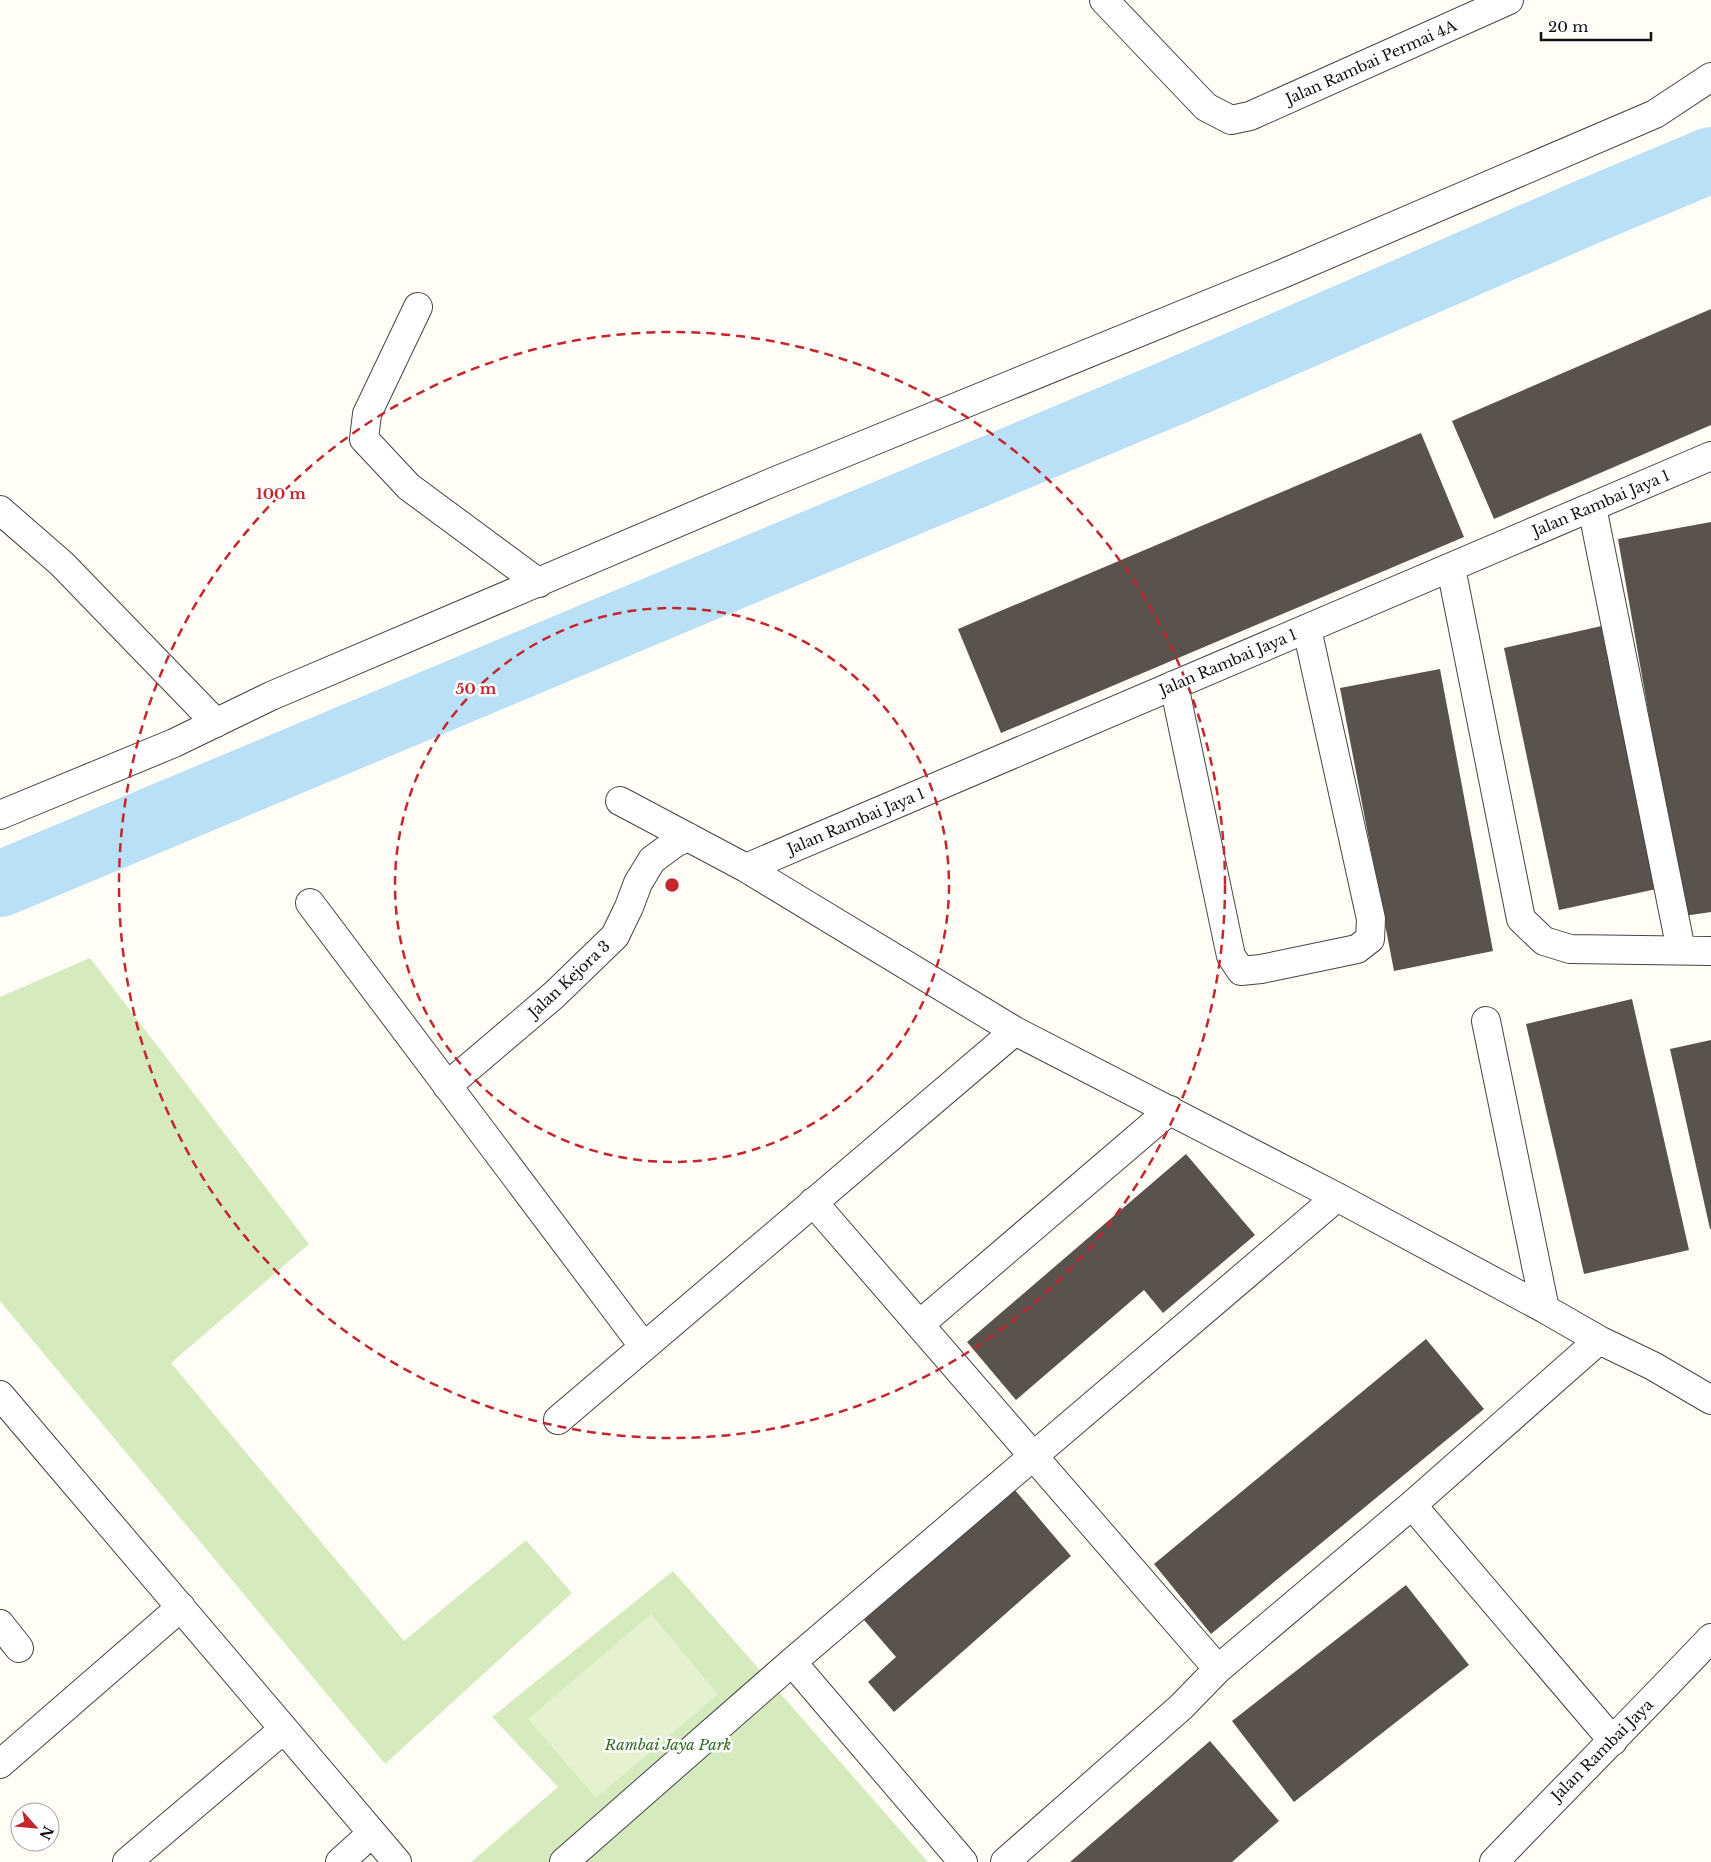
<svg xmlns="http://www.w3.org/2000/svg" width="1711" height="1862" font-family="'Libre Baskerville',serif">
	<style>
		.green { fill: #d5ebbd }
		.pitch { fill: #e6f2cf }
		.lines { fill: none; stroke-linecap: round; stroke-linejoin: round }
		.river { stroke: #b9e0f7; stroke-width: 66 }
		.building { fill: #5a524d }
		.minor-casing { stroke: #444; stroke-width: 30 }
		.minor { stroke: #fff; stroke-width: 28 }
		.ring { fill: none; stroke: #c4262e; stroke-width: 2.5; stroke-dasharray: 9 6 }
		.labels { text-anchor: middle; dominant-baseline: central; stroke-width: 5; stroke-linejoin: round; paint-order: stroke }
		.street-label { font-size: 15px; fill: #111; stroke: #fff }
		.park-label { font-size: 15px; font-style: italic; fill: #2f6b1f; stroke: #fff }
		.centre { fill: #c4262e; stroke: #fff; stroke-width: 2.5 }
		.ring-label { font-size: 15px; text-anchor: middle; font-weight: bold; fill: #c4262e; stroke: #fff; stroke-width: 5; stroke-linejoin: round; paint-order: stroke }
	</style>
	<rect width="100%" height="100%" fill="#fffdf5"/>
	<path class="green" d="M90 958 309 1244 171 1363 404 1641 526 1540 572 1593 385 1764 0 1301V997Z
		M673 1571 928 1862H471L558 1787 492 1717Z"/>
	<path class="pitch" d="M651 1614 718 1694 596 1798 528 1719Z"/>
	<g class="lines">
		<path class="river" d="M0 884 1176 391 1587 212 1711 160"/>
	</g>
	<path class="building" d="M1711 309V425L1494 519 1452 421Z
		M1421 433 1464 537 1001 733 958 629Z
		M1711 522V912L1684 916 1618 539Z
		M1606 625 1661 888 1559 910 1504 648Z
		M1440 669 1493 951 1394 971 1340 688Z
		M1632 999 1689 1250 1584 1274 1526 1024Z
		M1711 1040V1229H1710L1670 1049Z
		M1186 1154 1255 1235 1163 1313 1144 1290 1016 1400 967 1342Z
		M1426 1339 1484 1409 1211 1634 1154 1564Z
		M1014 1489 1071 1556 894 1712 868 1682 896 1657 864 1620Z
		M1406 1585 1469 1665 1294 1802 1232 1721Z
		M1210 1741 1279 1821 1232 1862H1070Z"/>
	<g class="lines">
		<g class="minor-casing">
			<path id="minor" d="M1104 0 1206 107 1231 120 1250 116 1509 0
				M418 307 367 414 364 439 409 487 539 583
				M1592 507 1681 950
				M0 510 62 564 216 723
				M1451 568 1521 919 1544 941 1570 949 1711 951
				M1174 685 1231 956 1241 971 1261 969 1357 949 1370 939 1371 919 1307 629
				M620 801 746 868 1015 1031 1337 1197 1545 1309 1599 1340 1653 1366 1711 1400
				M0 815 174 743 271 696 773 482 1282 274 1655 114 1711 77
				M746 868 1711 456
				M310 903 644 1347
				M1486 1021 1545 1309
				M447 1086 554 995 615 936 629 907 638 883 652 860 675 843 688 837
				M813 1202 1218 1669
				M920 1324 1170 1110
				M0 1395 397 1862
				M558 1420 1015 1031
				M1412 1505 1613 1741
				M0 1624 19 1648
				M792 1662 963 1862
				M0 1764 181 1607
				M127 1862 284 1729
				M340 1862 372 1833
				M564 1862 792 1662 1337 1197
				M1005 1862 1181 1707 1218 1669 1412 1505 1599 1340
				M1494 1862C1566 1787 1639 1714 1711 1638"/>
		</g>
		<use href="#minor" class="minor"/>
	</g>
	<g class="ring">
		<circle cx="672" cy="885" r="277"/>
		<circle cx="672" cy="885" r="553"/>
	</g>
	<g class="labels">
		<g class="street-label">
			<text transform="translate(1371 62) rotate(-24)">Jalan Rambai Permai 4A</text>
			<text transform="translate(1601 503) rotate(-23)">Jalan Rambai Jaya 1</text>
			<text transform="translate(1228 662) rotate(-23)">Jalan Rambai Jaya 1</text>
			<text transform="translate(856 821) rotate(-23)">Jalan Rambai Jaya 1</text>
			<text transform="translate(569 979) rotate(-43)">Jalan Kejora 3</text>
			<text transform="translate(1602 1750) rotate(-45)">Jalan Rambai Jaya</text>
		</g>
		<g class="park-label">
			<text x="668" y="1744">Rambai Jaya Park</text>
		</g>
	</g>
	<circle cx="672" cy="885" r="8" class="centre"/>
	<g class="ring-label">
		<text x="281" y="499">100 m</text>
		<text x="476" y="694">50 m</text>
	</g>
	<g transform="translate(35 1827) rotate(117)"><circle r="24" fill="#ffffff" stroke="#a0a0a0"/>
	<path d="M0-4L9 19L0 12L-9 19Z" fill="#c4262e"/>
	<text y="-8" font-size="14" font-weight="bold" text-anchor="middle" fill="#111111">N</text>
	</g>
	<path d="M1541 32v8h110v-8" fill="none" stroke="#111111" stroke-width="2.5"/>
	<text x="1548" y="32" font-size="15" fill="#111111" stroke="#ffffff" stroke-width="4" paint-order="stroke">20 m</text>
</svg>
